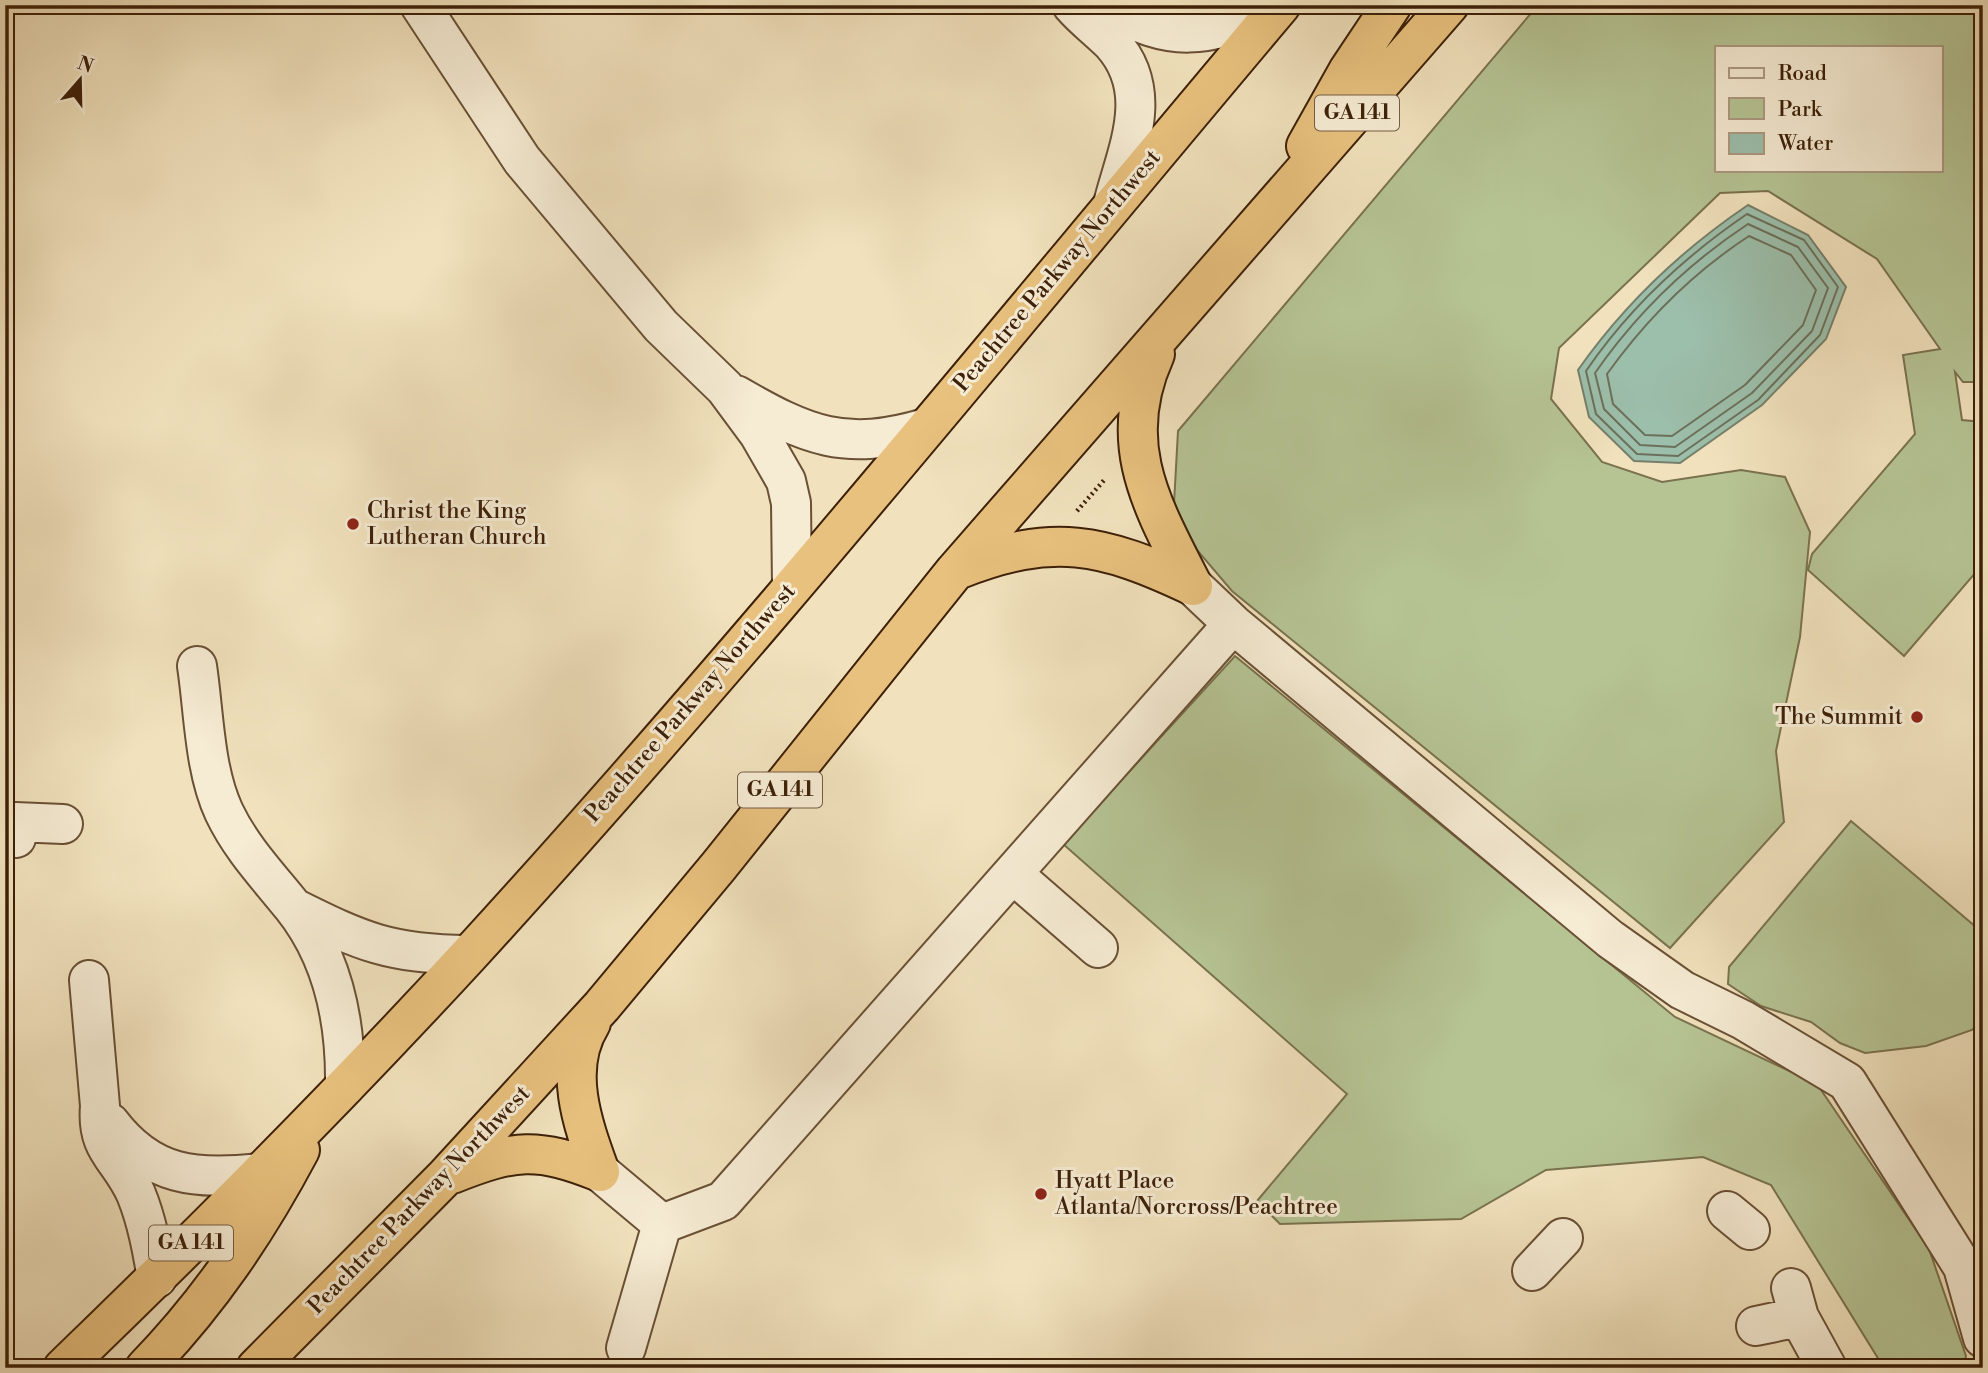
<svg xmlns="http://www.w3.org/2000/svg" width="1988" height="1373" font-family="'Libre Bodoni',serif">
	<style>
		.green { fill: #b6c494; stroke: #7a724e; stroke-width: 2; fill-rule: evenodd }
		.water { fill: #9cbfab; stroke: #767f6a; stroke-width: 2 }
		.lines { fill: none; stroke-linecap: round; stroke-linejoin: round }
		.shore { stroke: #6c705a; stroke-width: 2 }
		.minor-casing { stroke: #6a5035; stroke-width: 42 }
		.highway-casing { stroke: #3d2008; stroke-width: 42 }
		.path { stroke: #3d2008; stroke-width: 4.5; stroke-dasharray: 2 3.5; stroke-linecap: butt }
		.minor { stroke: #f6ecd4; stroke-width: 38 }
		.highway { stroke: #e8c17e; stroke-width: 38 }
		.poi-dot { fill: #8f2418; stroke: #f6ecd4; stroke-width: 2.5 }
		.labels { text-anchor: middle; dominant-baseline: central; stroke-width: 6; stroke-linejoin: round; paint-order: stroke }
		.shield { fill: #f6ecd4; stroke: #745d45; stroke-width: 2 }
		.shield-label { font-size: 21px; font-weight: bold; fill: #3d2008 }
		.street-label { font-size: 23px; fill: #3d2008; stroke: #f6ecd4 }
		.poi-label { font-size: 23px; fill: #3d2008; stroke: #f6ecd4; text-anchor: start }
	</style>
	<rect width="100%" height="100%" fill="#f1e2bd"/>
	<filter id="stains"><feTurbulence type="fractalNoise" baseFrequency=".00286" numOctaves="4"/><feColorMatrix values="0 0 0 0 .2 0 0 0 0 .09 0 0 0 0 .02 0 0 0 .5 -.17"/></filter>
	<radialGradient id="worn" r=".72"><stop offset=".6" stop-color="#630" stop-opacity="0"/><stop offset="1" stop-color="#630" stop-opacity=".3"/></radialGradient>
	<path class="green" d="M1538 5H1983V382H1963L1955 372 1962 420 1983 422V564L1904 656 1808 570 1812 554 1915 434 1903 355 1940 349 1877 259 1768 191 1720 193 1559 348 1551 399 1602 462 1662 482 1741 470 1785 477 1810 532 1800 637 1776 751 1784 822 1670 948 1232 591 1173 522 1178 431ZM1717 47H1941V170H1717Z
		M1235 656 1675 1017 1817 1084 1929 1249 1966 1356 1963 1368H1884L1771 1185 1703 1157 1546 1170 1461 1219 1280 1224 1257 1201 1347 1094 1063 844Z
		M1851 821 1983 933V1019L1972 1030 1926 1046 1865 1053 1840 1043 1811 1022 1761 1006 1728 984 1729 967Z"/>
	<path class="water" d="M1748 205 1808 235 1846 287 1826 339 1762 405 1680 463 1634 461 1589 417 1578 370C1625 303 1680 251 1748 205Z"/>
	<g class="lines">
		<path class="shore" d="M1747 214 1804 240 1838 287 1820 335 1758 400 1678 456 1637 454 1596 414 1586 371C1629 308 1684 257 1747 214Z
			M1748 224 1798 247 1828 288 1812 331 1752 393 1675 447 1640 445 1604 409 1595 373C1636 314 1689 263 1748 224Z
			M1749 236 1791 255 1816 290 1803 325 1745 385 1672 436 1645 435 1613 404 1607 374C1645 321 1694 272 1749 236Z"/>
		<g class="minor-casing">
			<path id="minor" d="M420 5 522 160 661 326 725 388 759 434 786 481 791 503 792 586
				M1072 5C1084 19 1099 30 1112 43 1156 92 1127 149 1113 204
				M1104 5C1174 45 1203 37 1276 10
				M736 395C807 436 845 452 926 428
				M1193 586 1233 624 1610 939 1682 990 1743 1020 1847 1082 1963 1267 1983 1338
				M197 666C204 712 204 769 224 812 241 848 268 876 292 906 334 958 346 1022 345 1086
				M16 838 15 822 63 824
				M1013 874 1098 948
				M294 908C362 942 390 954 468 955
				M89 980 100 1106C96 1151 120 1157 136 1194 147 1221 152 1249 157 1278
				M110 1123C151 1177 196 1180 260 1173
				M600 1172 662 1224
				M1727 1211 1750 1230
				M662 1224 723 1201 1233 624
				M1532 1271 1563 1238
				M1799 1317 1827 1368
				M1756 1326 1799 1317 1791 1288
				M626 1348 662 1224"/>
		</g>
		<g class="highway-casing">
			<path id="highway" d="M1306 146 1348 71 1392 5
				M1155 354C1114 444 1153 507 1193 586
				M957 570C1053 532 1102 543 1193 586
				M591 1023C562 1069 583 1125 600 1172
				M452 1174C515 1149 537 1147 600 1172
				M63 1368C202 1234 338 1097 469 955 750 648 1012 324 1281 5
				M145 1368C209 1302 257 1231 300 1150
				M256 1368 446 1176 602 1006 718 867 955 571 1449 5"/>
		</g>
		<path class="path" d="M1077 511 1106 478"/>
		<use href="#minor" class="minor"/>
		<use href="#highway" class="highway"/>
	</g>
	<g class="poi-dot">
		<circle cx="353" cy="524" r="7"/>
		<circle cx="1917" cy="717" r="7"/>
		<circle cx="1041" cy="1194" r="7"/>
	</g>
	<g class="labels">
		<g class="shield">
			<rect x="1315" y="95.5" width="84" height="35" rx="5"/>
			<rect x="738" y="772.5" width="84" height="35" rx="5"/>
			<rect x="149" y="1225.5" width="84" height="35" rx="5"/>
		</g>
		<g class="shield-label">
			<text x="1357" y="113">GA 141</text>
			<text x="780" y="790">GA 141</text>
			<text x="191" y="1243">GA 141</text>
		</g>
		<g class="street-label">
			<text transform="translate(1057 271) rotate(-50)">Peachtree Parkway Northwest</text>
			<text transform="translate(690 703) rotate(-49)">Peachtree Parkway Northwest</text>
			<text transform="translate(419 1200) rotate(-46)">Peachtree Parkway Northwest</text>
		</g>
		<g class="poi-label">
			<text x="367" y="511">Christ the King<tspan x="367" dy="26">Lutheran Church</tspan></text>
			<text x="1903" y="717" text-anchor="end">The Summit</text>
			<text x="1055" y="1181">Hyatt Place<tspan x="1055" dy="26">Atlanta/Norcross/Peachtree</tspan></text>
		</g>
	</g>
	<rect width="1988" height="1373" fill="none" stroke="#f1e2bd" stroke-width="28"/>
	<rect x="7" y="7" width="1974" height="1359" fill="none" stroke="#3d2008" stroke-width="3.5"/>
	<rect x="14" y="14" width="1960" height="1345" fill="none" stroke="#3d2008" stroke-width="2"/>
	<rect x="1715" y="46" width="228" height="126" fill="#f6ecd4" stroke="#ac9a82" stroke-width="2"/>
	<rect x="1729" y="68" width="35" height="10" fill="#f6ecd4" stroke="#ac9a82" stroke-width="2"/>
	<text x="1778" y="80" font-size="21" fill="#3d2008">Road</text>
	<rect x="1729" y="98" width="35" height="21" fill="#b6c494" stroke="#ac9a82" stroke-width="2"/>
	<text x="1778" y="116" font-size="21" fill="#3d2008">Park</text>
	<rect x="1729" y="133" width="35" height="21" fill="#9cbfab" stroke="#ac9a82" stroke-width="2"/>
	<text x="1778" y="150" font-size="21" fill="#3d2008">Water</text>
	<g transform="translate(80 80) rotate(20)" stroke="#f6ecd4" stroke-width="5" paint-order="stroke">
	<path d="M0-5L12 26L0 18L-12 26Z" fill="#3d2008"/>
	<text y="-10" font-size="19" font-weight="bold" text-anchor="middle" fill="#3d2008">N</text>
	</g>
	<rect width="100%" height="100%" filter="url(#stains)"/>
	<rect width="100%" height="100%" fill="url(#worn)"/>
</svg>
